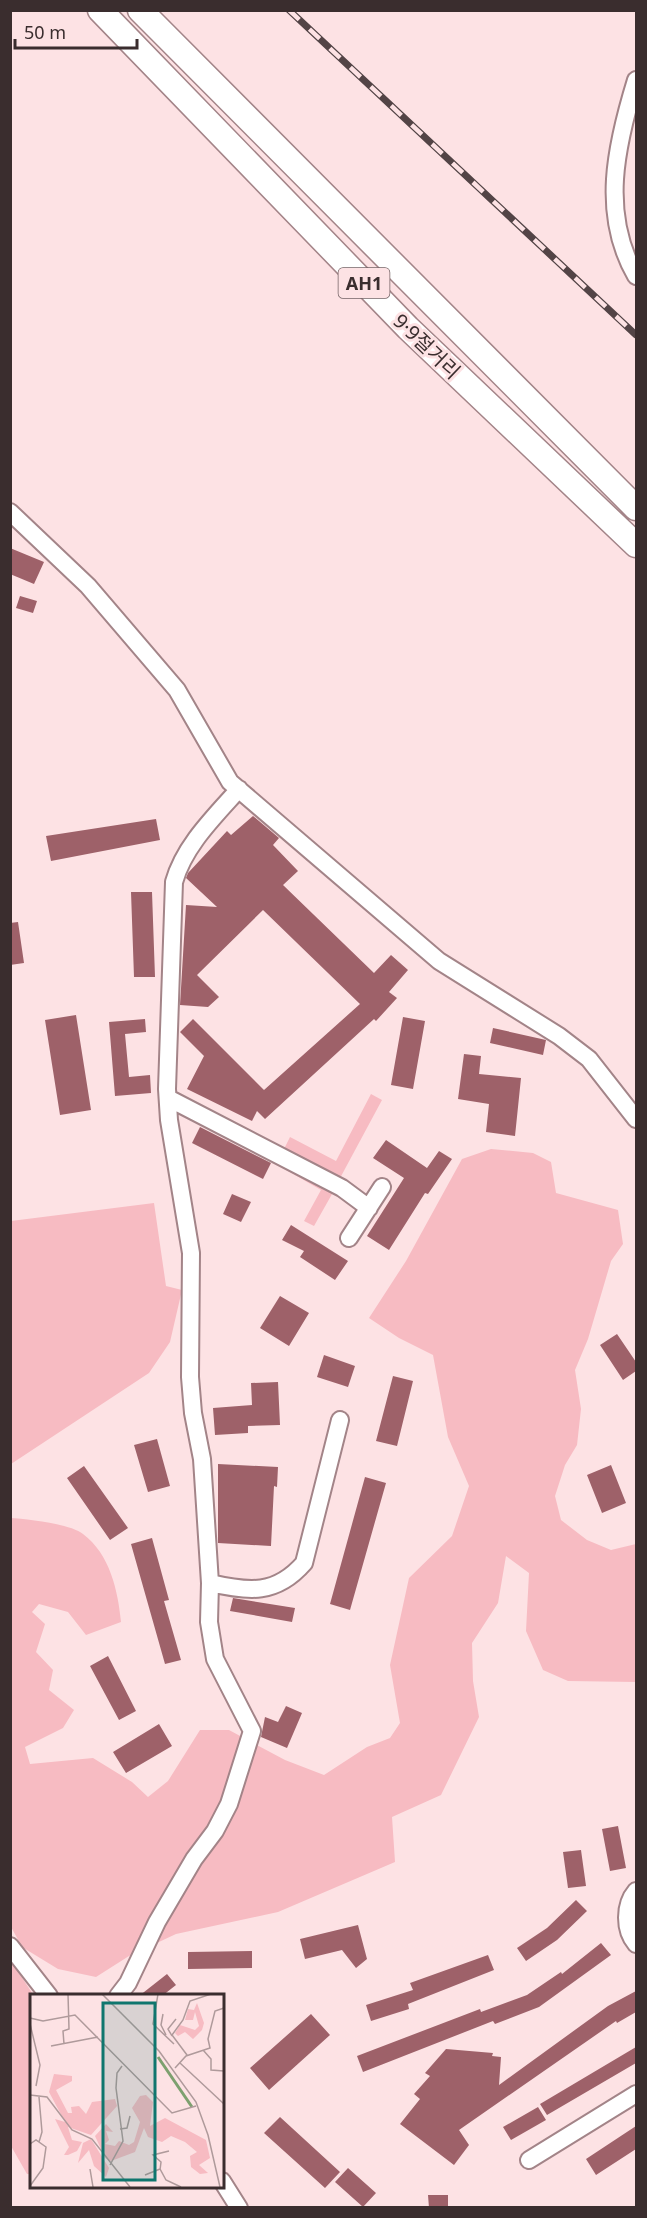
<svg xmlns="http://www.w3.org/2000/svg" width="647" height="2218" font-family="'Noto Sans','Noto Sans KR',sans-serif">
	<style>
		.green { fill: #f7bbc2 }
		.building { fill: #9e6169 }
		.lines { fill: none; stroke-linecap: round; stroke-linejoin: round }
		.minor-casing { stroke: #a38488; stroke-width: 20 }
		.highway-casing { stroke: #a38488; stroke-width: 27 }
		.minor { stroke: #fff; stroke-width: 16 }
		.highway { stroke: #fff; stroke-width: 24 }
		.rail-casing { stroke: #534446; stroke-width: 7 }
		.rail { stroke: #fde2e4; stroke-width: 4.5; stroke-dasharray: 14; stroke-linecap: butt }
		.labels { text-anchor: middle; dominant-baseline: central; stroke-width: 6; stroke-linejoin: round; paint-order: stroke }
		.shield { fill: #fde2e4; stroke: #746365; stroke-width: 1.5 }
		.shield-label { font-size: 18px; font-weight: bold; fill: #3a2d2e }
		.street-label { font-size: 20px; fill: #3a2d2e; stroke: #fde2e4 }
		.inset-river { fill: none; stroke: #7da06f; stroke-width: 3 }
		.inset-road { fill: none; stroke: #af9a9b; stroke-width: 1.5 }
		.view { fill: #0f766e; fill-opacity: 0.15; stroke: #0f766e; stroke-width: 3 }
		.inset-edge { fill: none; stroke: #3a2d2e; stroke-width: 3 }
	</style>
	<rect width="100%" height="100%" fill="#fde2e4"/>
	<path class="green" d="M371 1094 382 1100 339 1180 283 1151 290 1137 336 1161Z
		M491 1149 533 1153 551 1162 556 1193 618 1210 623 1244 611 1261 588 1339 575 1370 581 1409 577 1445 565 1465 555 1496 561 1520 587 1540 611 1550 636 1544V1682L568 1681 543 1670 526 1631 529 1573 506 1556 498 1603 472 1643 473 1681 479 1717 441 1795 392 1817 395 1862 278 1912 176 1934 129 1956 96 1977 58 1969 22 1947 10 1925V1518C27 1519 71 1524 83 1534 110 1554 118 1591 121 1622L86 1635 68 1612 39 1604 32 1612 45 1624 36 1652 53 1670 49 1690 74 1710 63 1728 25 1747 30 1764 93 1758 132 1782 148 1797 168 1781 200 1730H229L285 1760 324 1775 367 1747 390 1738 400 1723 390 1665 409 1578 452 1536 469 1486 448 1437 433 1355 399 1338 369 1318 406 1261 462 1159Z
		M285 1160 336 1187 314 1226 304 1221 321 1190 281 1167Z
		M154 1203 166 1286 182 1290 170 1342 149 1373 11 1464V1221Z
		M10 1959 34 1996H32L31 2174H27L11 2146Z"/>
	<path class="building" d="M10 548 44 562 34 584 10 574Z
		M20 596 37 601 33 613 16 608Z
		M253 816 279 838 273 845 298 871 283 885 374 973 391 955 408 970 389 992 397 998 376 1021 374 1019 265 1119 257 1111 252 1121 187 1089 204 1056 180 1032 193 1019 264 1090 360 1004 263 910 197 975 219 997 208 1007 180 1005 186 905 217 907 186 878 188 873 227 831 231 835Z
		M156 819 160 840 51 861 46 836Z
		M131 892H152L155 977H134Z
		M18 922 24 963 10 965V923Z
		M76 1015 91 1110 60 1115 45 1020Z
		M403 1017 425 1021 413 1089 391 1085Z
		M145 1019 146 1032 125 1034 129 1077 150 1075 151 1093 115 1096 109 1022Z
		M493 1028 546 1040 543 1055 490 1043Z
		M464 1054 481 1056 479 1074 521 1078 515 1136 486 1132 489 1104 458 1099Z
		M200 1127 271 1163 263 1179 192 1143Z
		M386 1140 427 1168 439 1151 452 1159 428 1194 425 1193 389 1250 367 1236 404 1178 373 1158Z
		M232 1194 251 1202 241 1222 223 1214Z
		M291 1225 348 1261 335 1280 300 1257 304 1251 282 1240Z
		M280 1296 309 1313 289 1346 260 1328Z
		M617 1334 636 1362V1371L623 1380 600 1345Z
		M324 1355 355 1366 348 1387 317 1377Z
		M393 1376 413 1381 397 1446 376 1441Z
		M278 1382 280 1425 248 1426V1433L215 1435 213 1408 252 1405 251 1383Z
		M157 1439 170 1486 148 1492 134 1445Z
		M218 1464 278 1467 277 1487 274 1486 271 1546 218 1543Z
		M611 1465 626 1503 602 1513 587 1475Z
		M84 1466 128 1528 110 1540 67 1478Z
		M365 1477 386 1483 350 1610 330 1604Z
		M152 1538 169 1600 164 1601 181 1660 165 1664 131 1544Z
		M233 1598 295 1608 292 1622 230 1611Z
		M108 1656 136 1711 119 1720 90 1666Z
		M286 1706 302 1713 287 1748 261 1737 265 1717 278 1722Z
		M159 1724 172 1746 126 1773 113 1752Z
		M618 1826 626 1868 610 1871 602 1829Z
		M581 1850 586 1886 568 1888 563 1852Z
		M576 1900 587 1911 557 1940 526 1961 517 1948 547 1928Z
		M358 1925 367 1959 356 1968 342 1950 305 1959 300 1939Z
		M601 1943 611 1955 539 2007 495 2024 493 2021 363 2072 357 2056 480 2009 481 2012 527 1995 561 1972 562 1974Z
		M252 1951V1968L188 1969V1952Z
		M488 1955 494 1970 408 2004 409 2009 371 2021 366 2005 413 1990 410 1983Z
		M167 1974 176 1985 162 1996H139Z
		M636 1991V2012L617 2023 616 2021 459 2130 469 2145 454 2165 400 2124 420 2099 414 2094 430 2076 425 2073 446 2049 493 2053 492 2056 501 2057 499 2085 608 2006Z
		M311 2014 330 2035 269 2090 250 2068Z
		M636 2047V2063L547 2115 540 2104Z
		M538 2107 546 2120 511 2140 503 2127Z
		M280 2117 340 2172 325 2188 264 2133Z
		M636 2126V2149L596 2175 586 2159Z
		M348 2168 376 2193 363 2207 335 2182Z
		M428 2195H448V2208H429Z"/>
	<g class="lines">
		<g class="minor-casing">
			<path id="minor" d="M636 80C616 145 600 214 636 276
				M10 512 88 586 177 690 230 782 439 961 559 1036 589 1059 636 1119
				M168 1098 342 1188 369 1208
				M349 1238 382 1187
				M210 1583C249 1592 276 1595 304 1563L340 1420
				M636 1891C624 1905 624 1930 636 1944
				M10 1946 49 1996
				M118 1996 128 1983 157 1922 194 1859 215 1831 229 1804 252 1731 215 1659 209 1622 210 1583 202 1459 193 1413 190 1377 191 1253 169 1120 167 1089 174 882C184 846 214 817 239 789
				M529 2160 636 2094
				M222 2181 239 2208"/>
		</g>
		<g class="highway-casing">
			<path id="highway" d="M100 10 408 328 636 545
				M140 10 636 508"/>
		</g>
		<use href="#minor" class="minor"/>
		<use href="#highway" class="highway"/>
		<g class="rail-casing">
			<path id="rail" d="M289 10 636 335"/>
		</g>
		<use href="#rail" class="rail"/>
	</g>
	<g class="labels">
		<rect class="shield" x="338.5" y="268" width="51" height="30" rx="4.5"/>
		<g class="shield-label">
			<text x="364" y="283">AH1</text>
		</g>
		<g class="street-label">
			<text transform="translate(427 346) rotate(44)">9·9절거리</text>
		</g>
	</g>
	<g transform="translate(30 1994)">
		<rect width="194" height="194" fill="#fde2e4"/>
		<path d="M167 9 174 29 172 36 163 45 155 38 148 42 145 39 150 31 165 36 169 32 165 18 163 26H155L158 15 164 16ZM24 80 42 82V87L26 96 38 119H42L41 113 49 112 56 120 62 108 85 105 87 112 61 141 38 133 42 146 52 148 47 157 38 161H34L39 153 25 125 35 128 19 98ZM116 101 123 108 120 132 135 124 176 146 180 164 169 171 178 179 170 180 161 173 160 162 167 158 155 148 141 142 132 148 118 143 114 134 105 158 81 167 75 164 65 142 76 130 83 138 76 137 79 146 75 150 85 152 89 147 99 151 104 148 110 128 102 114 110 102ZM61 145 79 174 76 183 64 172 59 156 48 169 53 149Z" fill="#f7bbc2"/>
		<path class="inset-river" d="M128 63 162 113"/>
		<path class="inset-road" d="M72 0 129 57 166 108 178 141 190 193M128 0 123 30 144 50M133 20 131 31 136 41M0 24 13 27 45 21 142 119 166 112M0 30 10 71 6 92M142 42 138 35 146 25M34 50 33 37 39 35 38 0M21 52 68 43M173 56 181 65V76L194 77M157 61 142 41 153 26 160 7 181 0M150 69 194 110M145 74 156 62 180 54 178 45 185 17 194 14M0 101 17 103 42 136 62 145 100 193M90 135 97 134 100 122M9 148 12 138 9 103M0 150 6 146 16 153 13 174 0 192M80 171 93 147 86 94 87 79 92 72M60 175 63 193M130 176 131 168 123 161 139 157M115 181 130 175 136 186 151 193"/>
		<path class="view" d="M73 9H125V186H73Z"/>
		<rect width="194" height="194" class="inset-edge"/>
	</g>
	<rect width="647" height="2218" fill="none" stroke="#3a2d2e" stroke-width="24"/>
	<path d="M15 39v9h122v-9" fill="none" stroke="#3a2d2e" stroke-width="3"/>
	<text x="24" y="39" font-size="18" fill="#3a2d2e" stroke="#fde2e4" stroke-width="4.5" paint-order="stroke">50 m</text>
</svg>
